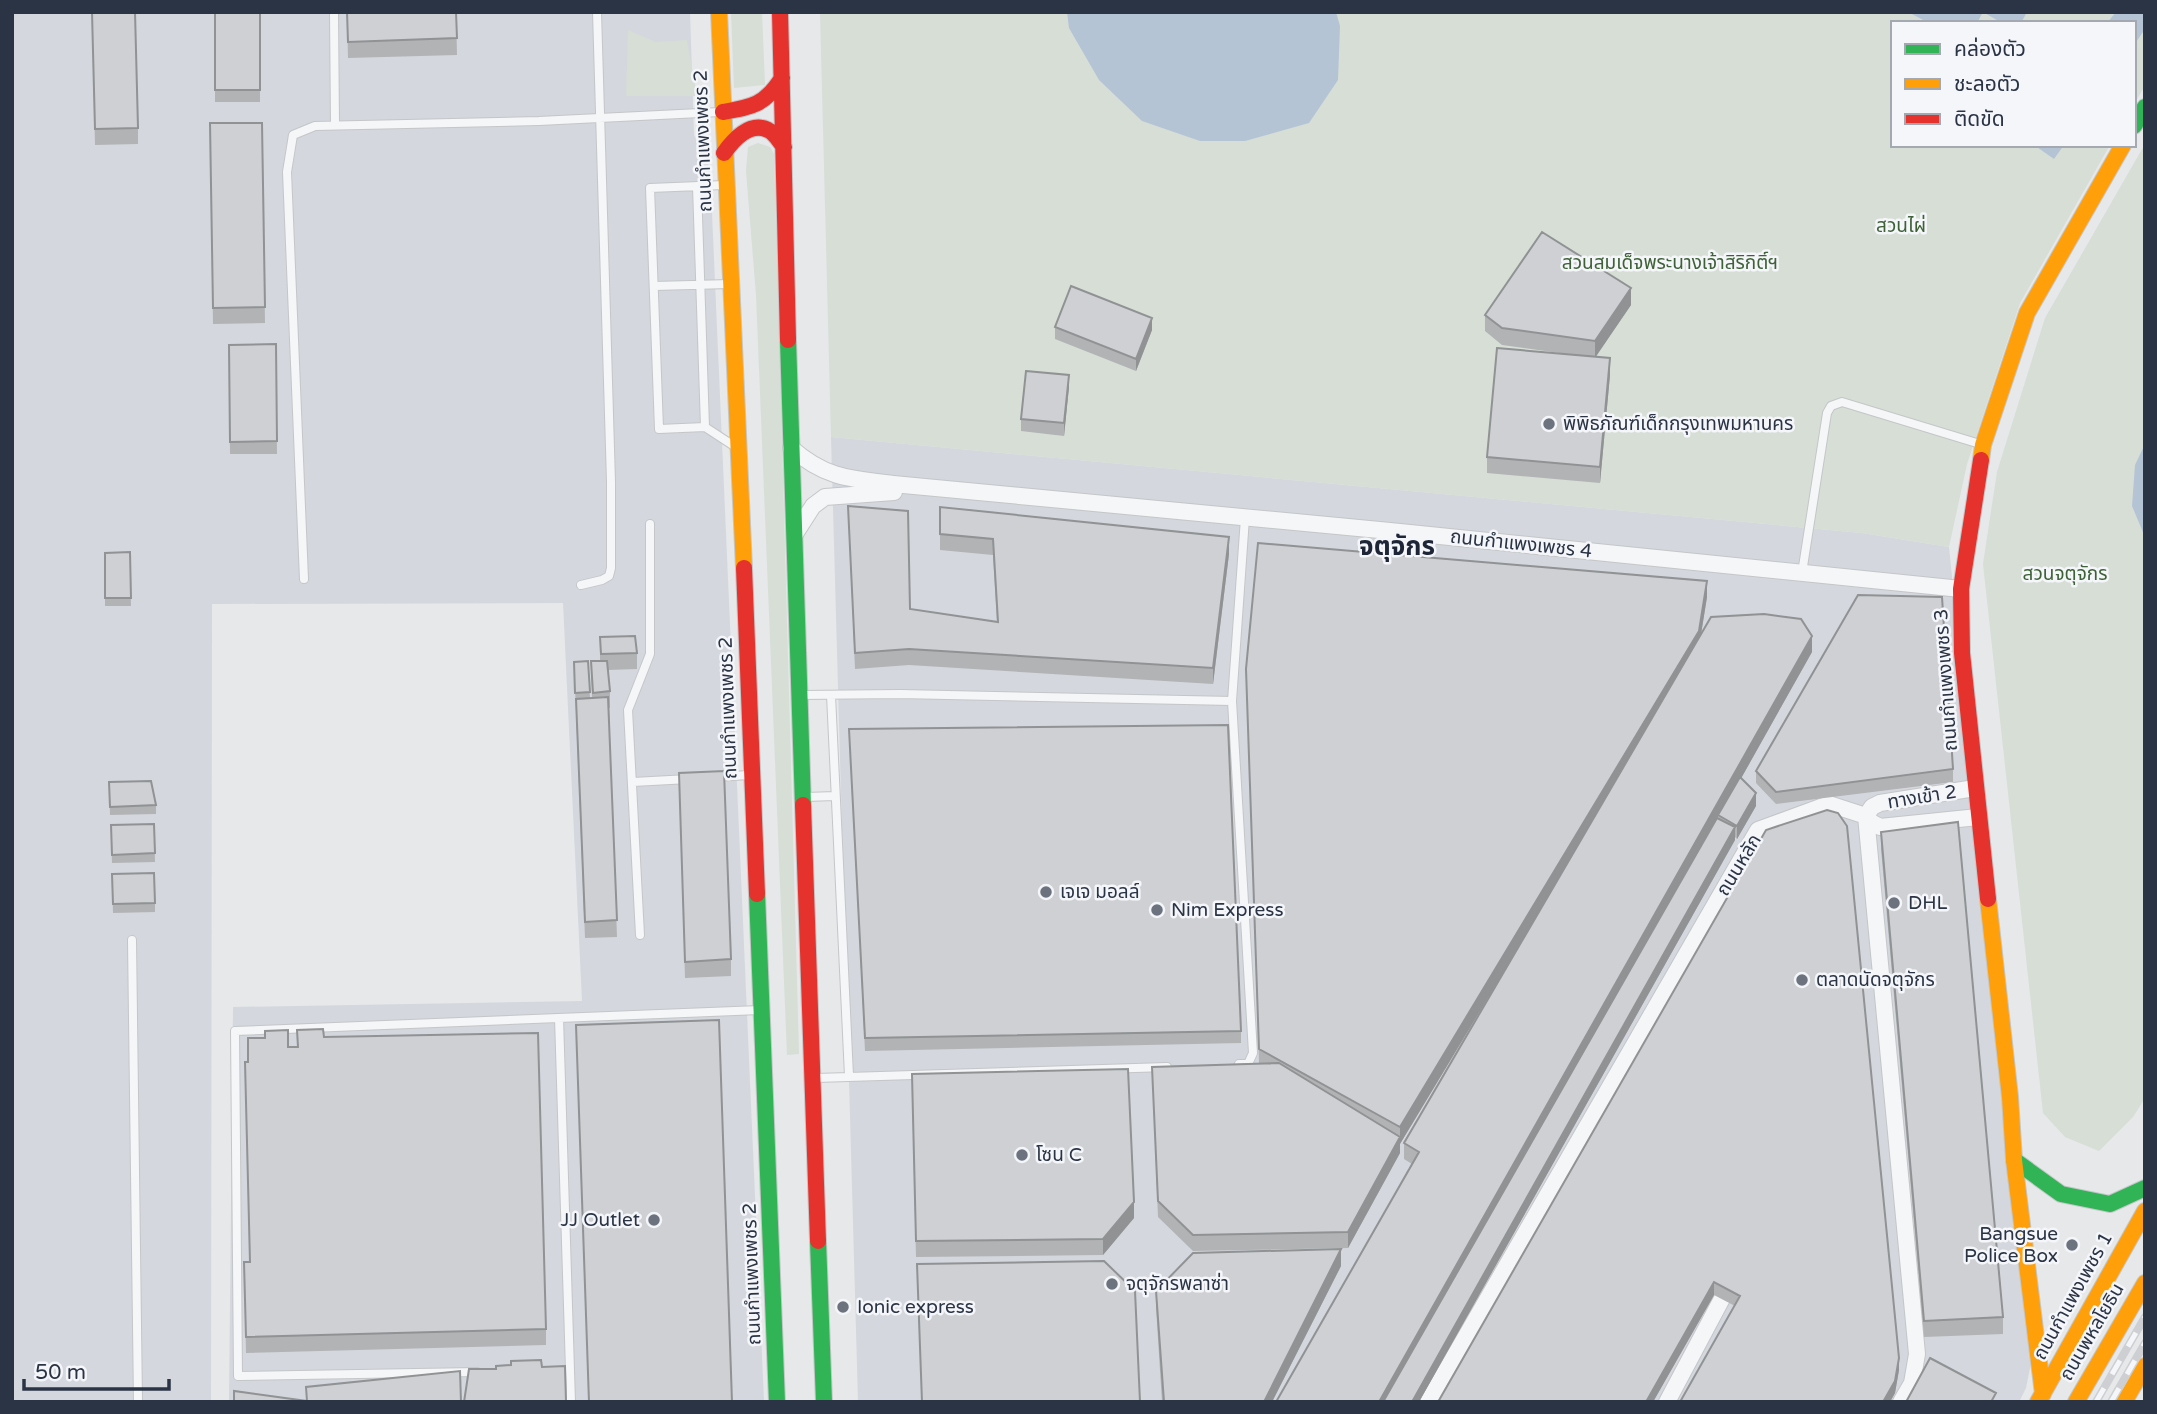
<svg xmlns="http://www.w3.org/2000/svg" width="2157" height="1414" font-family="'Varela Round','Noto Sans Thai',sans-serif">
	<style>
		.built { fill: #d4d7dd }
		.green { fill: #d6ded6 }
		.water { fill: #b4c4d5 }
		.lines { fill: none; stroke-linecap: round; stroke-linejoin: round }
		.lane-casing { stroke: #c4c6c8; stroke-width: 10 }
		.street-casing { stroke: #c4c6c8; stroke-width: 18 }
		.fast-casing { stroke: #c4c6c8; stroke-width: 18 }
		.slow-casing { stroke: #c4c6c8; stroke-width: 18 }
		.jam-casing { stroke: #c4c6c8; stroke-width: 18 }
		.lane { stroke: #f5f6f7; stroke-width: 8 }
		.street { stroke: #f5f6f7; stroke-width: 16 }
		.fast { stroke: #30b455; stroke-width: 16 }
		.slow { stroke: #ff9f0a; stroke-width: 16 }
		.jam { stroke: #e5322d; stroke-width: 16 }
		.rail-casing { stroke: #cecfd2; stroke-width: 8 }
		.rail { stroke: #f4f6f9; stroke-width: 5; stroke-dasharray: 16; stroke-linecap: butt }
		.wall { fill: #b1b3b5 }
		.shaded-wall { fill: #909294 }
		.building { fill: #ced0d3; stroke: #909294; stroke-width: 2 }
		.poi-dot { fill: #6c737f; stroke: #f4f6f9; stroke-width: 2.5 }
		.labels { text-anchor: middle; dominant-baseline: central; stroke-width: 5; stroke-linejoin: round; paint-order: stroke }
		.street-label { font-size: 19px; fill: #2b3445; stroke: #f4f6f9 }
		.park-label { font-size: 19px; fill: #3f6138; stroke: #f4f6f9 }
		.poi-label { font-size: 19px; fill: #2b3445; stroke: #f4f6f9; text-anchor: start }
		.district-label { font-size: 26px; font-weight: bold; fill: #1d2536; stroke: #f4f6f9 }
	</style>
	<rect width="100%" height="100%" fill="#e6e8ea"/>
	<path class="built" d="M12 12H690L694 135 710 168 764 1402H229L233 1007 582 1001 563 603 212 604 211 1402H12Z
		M831 437 1862 533 1949 547 2031 1363 2026 1388 2019 1402H858Z"/>
	<path class="green" d="M731 12H762L765 85 734 88Z
		M820 12H2145V86L2134 104V23H1893V145H2110L2020 303 1967 464 1949 547 1862 533 831 437Z
		M628 30 656 42 687 40 697 96H626Z
		M758 143 770 147 774 154 799 1054 787 1055 756 295 746 171 748 147Z
		M2145 144V1098L2133 1117 2099 1151 2065 1137 2043 1113 1983 564 1997 472 2045 318Z"/>
	<path class="water" d="M1067 12H1336L1340 26 1338 80 1309 123 1245 141H1200L1142 121 1099 80 1069 28Z
		M1908 12H1983L1977 23H1929Z
		M1983 12H2027L2021 23H2002Z
		M2116 12H2145V29L2134 45V23H2107Z
		M2034 145H2064L2054 159Z
		M2145 444V537L2132 506 2135 465Z"/>
	<g class="lines">
		<g class="lane-casing">
			<path id="lane" d="M334 12 335 125
				M724 185 650 188 659 429 705 427 734 446
				M697 186 705 427
				M654 286 730 284
				M1802 573 1827 413 1831 406 1842 402 1980 444
				M304 579 287 172 293 135 315 126 539 121 720 112
				M581 585 602 580 609 576 611 568V482L597 12
				M801 695 900 694 1232 701
				M831 695 849 1076
				M716 777 749 775
				M633 782 689 779
				M806 797 835 796
				M640 935 628 710 650 654V524
				M132 940 138 1402
				M559 1018 571 1402
				M1239 1064H1248L1253 1053 1232 701 1245 518
				M816 1078 1167 1067
				M477 1372 238 1376 235 1031 760 1010"/>
		</g>
		<g class="street-casing">
			<path id="street" d="M791 448C825 478 850 479 893 484L1390 531 1961 589
				M795 534 813 506 825 497 894 492
				M1975 788 1880 803 1872 807 1866 816 1871 822 1880 827 1978 817
				M1428 1402 1758 830 1829 804 1866 816 1917 1354 1912 1383 1901 1402
				M1667 1402 1725 1293"/>
		</g>
		<g class="fast-casing">
			<path id="fast" d="M2134 126 2145 107
				M788 340 803 805
				M757 894 777 1402
				M2014 1160 2061 1194 2110 1204 2145 1188
				M818 1241 824 1402"/>
		</g>
		<g class="slow-casing">
			<path id="slow" d="M719 12 744 568
				M1981 460 1983 445 2027 313 2123 145
				M1988 899 2010 1097 2014 1160 2043 1394
				M2038 1402 2145 1211
				M2076 1402 2145 1283
				M2124 1402 2145 1366"/>
		</g>
		<g class="jam-casing">
			<path id="jam" d="M780 12 788 340
				M723 112C752 107 765 105 782 78
				M724 153C733 140 750 121 768 130 775 133 779 141 784 147
				M1981 460 1961 589 1962 653 1988 899
				M744 568 757 894
				M803 805 818 1241"/>
		</g>
		<use href="#lane" class="lane"/>
		<use href="#street" class="street"/>
		<use href="#fast" class="fast"/>
		<use href="#slow" class="slow"/>
		<use href="#jam" class="jam"/>
		<g class="rail-casing">
			<path id="rail" d="M2096 1402 2145 1317
				M2111 1402 2145 1343"/>
		</g>
		<use href="#rail" class="rail"/>
	</g>
	<path class="wall" d="M92 12 138 128V144L95 145Z
		M215 12H260V102H215Z
		M347 12H456L457 55 348 58Z
		M210 123H262L265 323 213 324Z
		M1631 305 1595 357 1610 375 1600 483 1487 473V457L1581 356 1502 345 1485 331V315Z
		M1055 327 1152 330 1136 371 1055 339Z
		M276 344 277 454H230L229 345Z
		M1069 387 1064 436 1021 431V419Z
		M848 506 910 609 997 622 993 555 940 550V507L1229 554 1213 684 909 665 855 669Z
		M130 552 131 606H105V553Z
		M1707 597 1701 634 1812 652 1741 778 1756 806 1737 839 1735 837V840L1419 1402H1276L1412 1164 1404 1159V1143L1502 975 1400 1144V1153L1348 1248 1193 1251 1158 1217 1152 1067 1259 1063 1246 669Z
		M600 637 637 653V669L608 670 610 691V708H609L617 937 585 938 574 662 588 661 590 698H592L591 661H600Z
		M849 729 1241 1031V1043L865 1051Z
		M1953 769V782L1776 804 1756 783V771Z
		M679 773 731 959V976L685 978Z
		M109 782 156 805V814L110 815Z
		M154 824 155 862 112 863 111 825Z
		M1766 830 1899 1370 1895 1393 1890 1402H1680L1735 1306 1714 1295 1653 1402H1438Z
		M1881 832 2003 1317V1334L1924 1337 1881 849Z
		M112 874 155 903V912L113 913Z
		M297 1030 324 1037 546 1329V1345L246 1353 244 1262H250L248 1062 288 1047H297Z
		M912 1091 1134 1218 1103 1255 916 1257Z
		M1341 1266 1272 1402H1162L1156 1307V1291Z"/>
	<path class="shaded-wall" d="M1631 288V305L1595 358V341Z
		M1152 318V330L1136 371V359Z
		M1610 358V375L1600 483V467Z
		M1069 375V387L1064 436V423Z
		M1229 537V554L1213 684V668Z
		M1707 581V597L1699 647 1400 1144V1127Z
		M1812 636V652L1720 816 1718 815V820L1388 1402H1379Z
		M1756 793V806L1737 839V826Z
		M1735 827V840L1419 1402H1412Z
		M1400 1137V1153L1348 1248V1232Z
		M1134 1202V1218L1103 1255V1239Z
		M1341 1249V1266L1272 1402H1264Z
		M1714 1282V1295L1653 1402H1646Z
		M1899 1358V1370L1895 1393 1890 1402H1883Z"/>
	<path class="building" d="M92 12H135L138 128 95 129Z
		M215 12H260V90H215Z
		M347 12H456L457 38 348 42Z
		M210 123H262L265 307 213 308Z
		M1542 232 1631 288 1595 341 1502 328 1485 315Z
		M1071 286 1152 318 1136 359 1055 327Z
		M276 344 277 441 230 442 229 345Z
		M1497 348 1610 358 1600 467 1487 457Z
		M1026 371 1069 375 1064 423 1021 419Z
		M848 506 908 511 910 609 998 622 993 539 940 534V507L1229 537 1213 668 909 649 855 653Z
		M1258 543 1707 581 1699 631 1400 1127 1259 1049 1246 669Z
		M130 552 131 598H105V553Z
		M1858 595 1942 597 1953 769 1776 792 1756 771Z
		M1764 614 1801 619 1812 636 1379 1402H1276L1419 1152 1404 1143 1711 617Z
		M635 636 637 653 601 654 600 637Z
		M588 661 590 692 575 693 574 662Z
		M591 661H607L610 691 593 693Z
		M608 697 617 920 585 922 576 699Z
		M1228 725 1241 1031 865 1038 849 729Z
		M724 771 731 959 685 962 679 773Z
		M1740 777 1756 793 1737 826 1718 815Z
		M151 781 156 805 110 807 109 782Z
		M1827 810 1838 813 1847 826 1899 1358 1895 1381 1883 1402H1680L1740 1296 1714 1282 1646 1402H1438L1766 830Z
		M1717 818 1735 827 1412 1402H1383Z
		M1958 822 2003 1317 1924 1321 1881 832Z
		M154 824 155 853 112 855 111 825Z
		M154 873 155 903 113 904 112 874Z
		M719 1020 732 1402H589L576 1025Z
		M323 1029 324 1037 538 1033 546 1329 246 1337 244 1262H250L245 1062H248V1038H265V1031L288 1030V1047H298L297 1030Z
		M1279 1063 1400 1137 1348 1232 1193 1235 1158 1201 1152 1067Z
		M1128 1069 1134 1202 1103 1239 916 1241 912 1074Z
		M1341 1249 1264 1402H1164L1156 1291 1193 1253Z
		M1104 1261 1135 1291 1140 1402H922L917 1264Z
		M1930 1358 1996 1393 1991 1402H1906Z
		M541 1360 542 1367 565 1366 566 1402H464L469 1369H496V1366L511 1365V1361Z
		M460 1371 461 1402H234V1391L307 1401 306 1387Z"/>
	<g class="poi-dot">
		<circle cx="1549" cy="424" r="7"/>
		<circle cx="1046" cy="892" r="7"/>
		<circle cx="1894" cy="903" r="7"/>
		<circle cx="1157" cy="910" r="7"/>
		<circle cx="1802" cy="980" r="7"/>
		<circle cx="1022" cy="1155" r="7"/>
		<circle cx="654" cy="1220" r="7"/>
		<circle cx="2072" cy="1245" r="7"/>
		<circle cx="1112" cy="1284" r="7"/>
		<circle cx="843" cy="1307" r="7"/>
	</g>
	<g class="labels">
		<g class="street-label">
			<text transform="translate(703 141) rotate(-92)">ถนนกำแพงเพชร 2</text>
			<text transform="translate(1521 544) rotate(6)">ถนนกำแพงเพชร 4</text>
			<text transform="translate(1946 680) rotate(-94)">ถนนกำแพงเพชร 3</text>
			<text transform="translate(728 708) rotate(-92)">ถนนกำแพงเพชร 2</text>
			<text transform="translate(1922 797) rotate(-9)">ทางเข้า 2</text>
			<text transform="translate(1739 865) rotate(-59)">ถนนหลัก</text>
			<text transform="translate(752 1274) rotate(-92)">ถนนกำแพงเพชร 2</text>
			<text transform="translate(2073 1296) rotate(-61)">ถนนกำแพงเพชร 1</text>
			<text transform="translate(2092 1332) rotate(-60)">ถนนพหลโยธิน</text>
		</g>
		<g class="park-label">
			<text x="1901" y="226">สวนไผ่</text>
			<text x="1670" y="263">สวนสมเด็จพระนางเจ้าสิริกิติ์ฯ</text>
			<text x="2065" y="574">สวนจตุจักร</text>
		</g>
		<g class="poi-label">
			<text x="1563" y="424">พิพิธภัณฑ์เด็กกรุงเทพมหานคร</text>
			<text x="1060" y="892">เจเจ มอลล์</text>
			<text x="1908" y="903">DHL</text>
			<text x="1171" y="910">Nim Express</text>
			<text x="1816" y="980">ตลาดนัดจตุจักร</text>
			<text x="1036" y="1155">โซน C</text>
			<text x="640" y="1220" text-anchor="end">JJ Outlet</text>
			<text x="2058" y="1234" text-anchor="end">Bangsue<tspan x="2058" dy="22">Police Box</tspan></text>
			<text x="1126" y="1284">จตุจักรพลาซ่า</text>
			<text x="857" y="1307">Ionic express</text>
		</g>
		<g class="district-label">
			<text x="1397" y="546">จตุจักร</text>
		</g>
	</g>
	<rect width="2157" height="1414" fill="none" stroke="#2b3445" stroke-width="28"/>
	<rect x="1891" y="21" width="245" height="126" fill="#f4f6f9" stroke="#a4a8b1" stroke-width="2"/>
	<rect x="1905" y="44" width="35" height="10" fill="#30b455" stroke="#a4a8b1" stroke-width="2"/>
	<text x="1954" y="56" font-size="21" fill="#2b3445">คล่องตัว</text>
	<rect x="1905" y="79" width="35" height="10" fill="#ff9f0a" stroke="#a4a8b1" stroke-width="2"/>
	<text x="1954" y="91" font-size="21" fill="#2b3445">ชะลอตัว</text>
	<rect x="1905" y="114" width="35" height="10" fill="#e5322d" stroke="#a4a8b1" stroke-width="2"/>
	<text x="1954" y="126" font-size="21" fill="#2b3445">ติดขัด</text>
	<path d="M24 1379v10h145v-10" fill="none" stroke="#2b3445" stroke-width="3.5"/>
	<text x="35" y="1379" font-size="21" fill="#2b3445" stroke="#f4f6f9" stroke-width="5" paint-order="stroke">50 m</text>
</svg>
